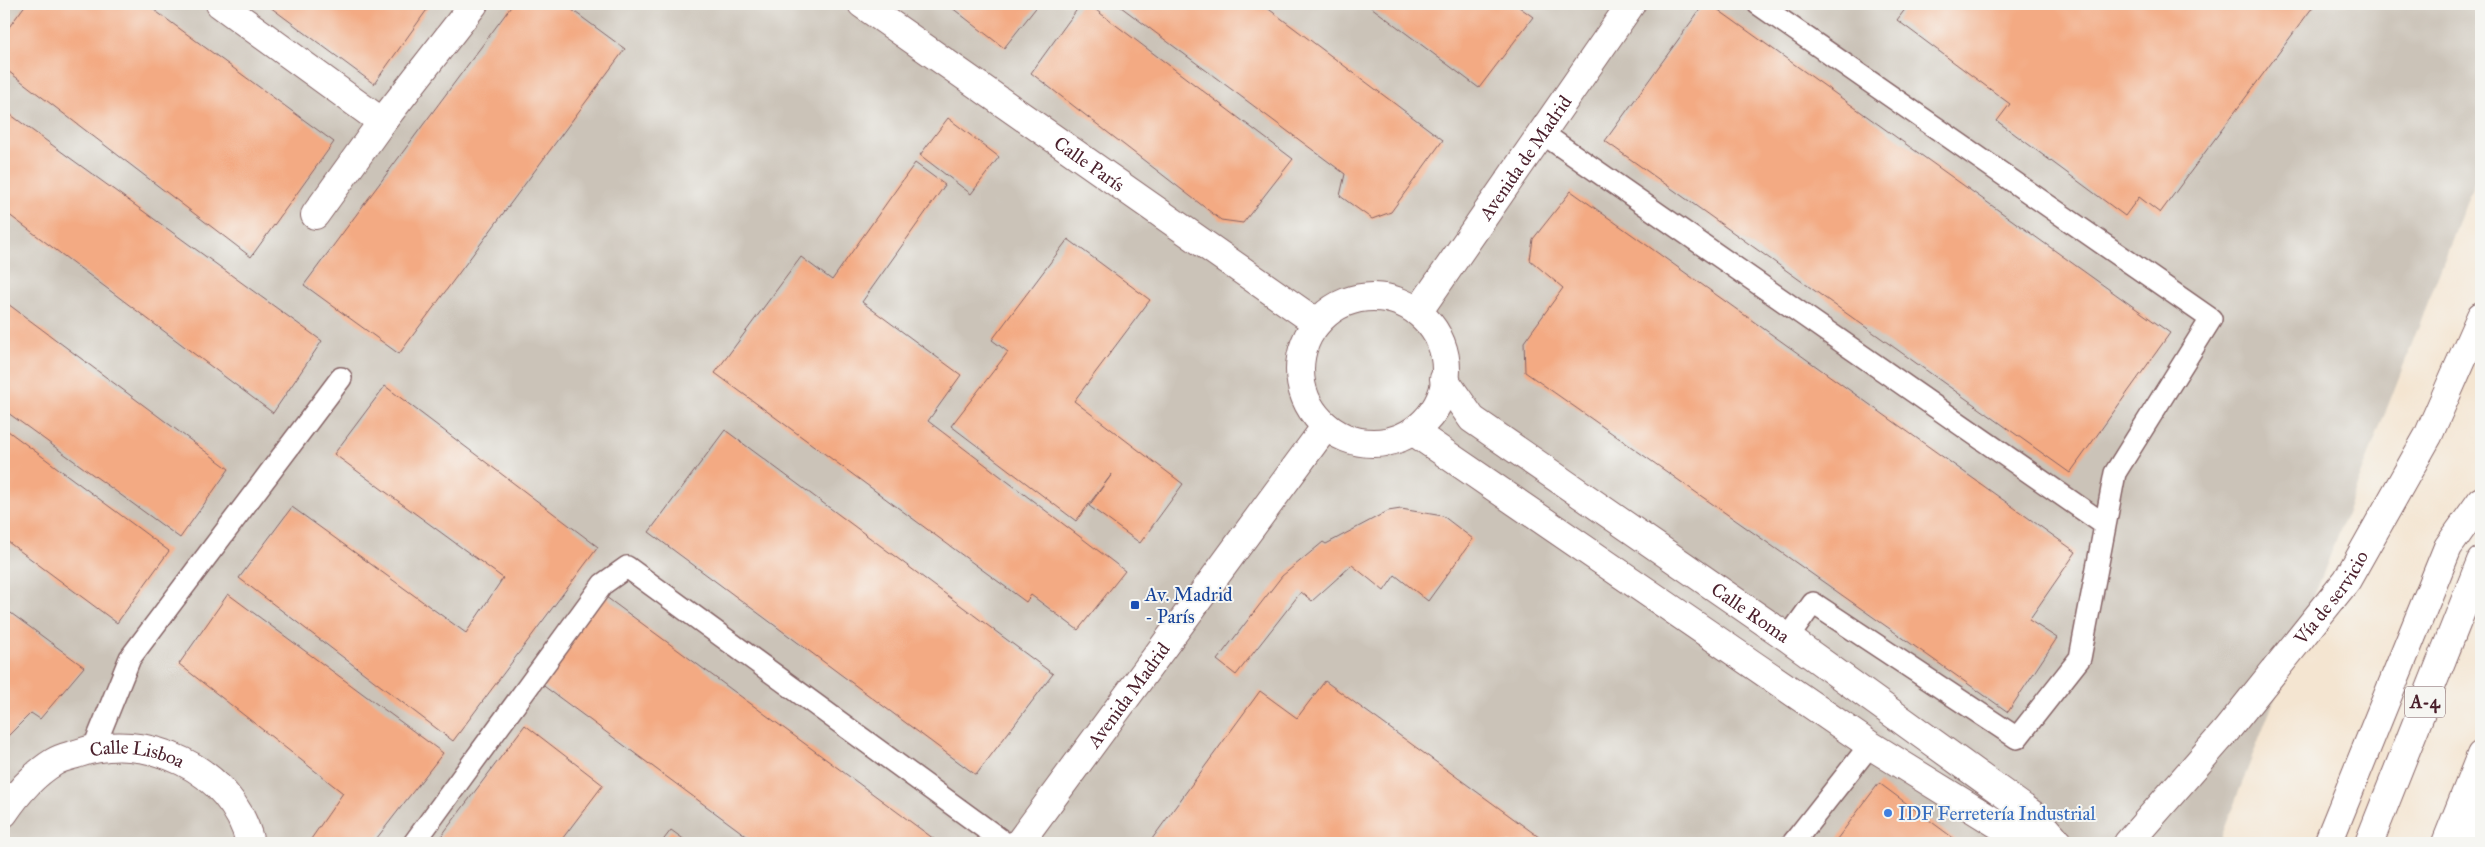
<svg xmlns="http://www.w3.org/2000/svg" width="2485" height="847" font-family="'IM FELL Great Primer',serif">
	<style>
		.industrial { fill: #cbc3b8 }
		.building { fill: #f3aa83 }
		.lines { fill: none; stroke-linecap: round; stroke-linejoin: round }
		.service-casing { stroke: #866465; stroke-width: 24 }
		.minor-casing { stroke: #866465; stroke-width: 30 }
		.motorway-casing { stroke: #866465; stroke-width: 30 }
		.service { stroke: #fff; stroke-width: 21 }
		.minor { stroke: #fff; stroke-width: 28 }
		.motorway { stroke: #fff; stroke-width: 28 }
		.transit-dot { fill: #1a4fb4; stroke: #f6f6f2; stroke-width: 2 }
		.shop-dot { fill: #3f7fe0; stroke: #f6f6f2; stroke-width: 2 }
		.labels { text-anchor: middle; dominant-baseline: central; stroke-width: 4; stroke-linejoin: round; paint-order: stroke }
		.shield { fill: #f6f6f2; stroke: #7e6067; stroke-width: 1 }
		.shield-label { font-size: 18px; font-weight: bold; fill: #4a1f2b }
		.street-label { font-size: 19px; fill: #4a1f2b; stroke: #f6f6f2 }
		.transit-label { font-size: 19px; fill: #164399; stroke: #f6f6f2; text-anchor: start }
		.shop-label { font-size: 19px; fill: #366cbe; stroke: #f6f6f2; text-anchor: start }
	</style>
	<rect width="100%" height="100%" fill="#f6f6f2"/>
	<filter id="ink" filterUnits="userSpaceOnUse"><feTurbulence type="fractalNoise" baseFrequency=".02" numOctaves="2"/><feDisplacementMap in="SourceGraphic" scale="10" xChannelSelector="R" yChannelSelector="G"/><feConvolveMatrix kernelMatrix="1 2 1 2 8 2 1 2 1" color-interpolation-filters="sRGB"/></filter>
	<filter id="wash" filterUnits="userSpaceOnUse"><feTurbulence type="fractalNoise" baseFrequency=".0096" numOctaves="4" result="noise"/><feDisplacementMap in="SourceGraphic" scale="20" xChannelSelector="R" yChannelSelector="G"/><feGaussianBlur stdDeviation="1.12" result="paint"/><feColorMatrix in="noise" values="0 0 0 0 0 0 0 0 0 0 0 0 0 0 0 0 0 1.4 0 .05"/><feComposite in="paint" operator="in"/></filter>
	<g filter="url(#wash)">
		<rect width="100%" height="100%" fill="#f4e5d1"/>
		<path class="industrial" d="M4 4H2481V165L2219 843H4Z"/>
		<g id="blocks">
			<path class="building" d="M26 4H146L334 142 251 257 4 68V34Z
				M266 4H431L374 84Z
				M513 4H564L625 49 399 354 304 285Z
				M947 4H1039L1004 48Z
				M1081 4H1088L1293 159 1243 223 1221 220 1031 73Z
				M1117 4H1262L1443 140 1391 212 1372 219 1340 196 1345 174Z
				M1367 4H1515L1533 17 1479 88Z
				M1704 4H1710L2170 333 2070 473 1605 141Z
				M1909 4H2315L2160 213 2139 197 2125 216 1997 121 2010 104 1897 20Z
				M4 110 322 341 273 413 4 211Z
				M948 118 999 157 971 194 920 155Z
				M915 163 945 185 862 302 961 375 928 421 1125 571 1078 630 1031 595 1026 602 715 373 801 257 832 280Z
				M1571 191 2076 552 2029 620 2057 638 2008 712 1525 372 1524 342 1563 288 1530 260 1533 239Z
				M1068 239 1150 300 1074 401 1183 484 1140 543 1089 506 1112 474 1076 521 951 426 1008 352 992 340Z
				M4 301 229 469 180 538 4 410Z
				M385 386 598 547 453 741 239 578 292 507 466 633 503 578 334 454Z
				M4 428 169 551 117 623 4 539Z
				M725 430 1053 674 976 775 649 532Z
				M1401 509 1443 516 1473 539 1428 601 1395 575 1384 591 1352 565 1312 601 1301 592 1236 675 1217 660 1282 576 1323 542 1326 544 1388 511Z
				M228 594 443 753 373 843H316L311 839 343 793 179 664Z
				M602 594 934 839 930 843H756L537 681Z
				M4 608 84 667 40 719 31 713 4 740Z
				M1325 681 1547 843H1149L1260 691 1297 718Z
				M525 725 603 785 559 843H436Z
				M1879 783 1960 843H1834Z
				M671 830 689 843H661Z"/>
		</g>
	</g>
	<g filter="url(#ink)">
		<use href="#blocks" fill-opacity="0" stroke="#866465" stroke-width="1"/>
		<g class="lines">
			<g class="service-casing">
				<path id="service" d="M1758 4 2211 319 2115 473 2080 658 2017 738 1813 603 1788 638
					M1542 133 2105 525
					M94 747 130 658 341 378
					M414 843 603 584 627 567 1005 843
					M1793 843 1870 745"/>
			</g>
			<g class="minor-casing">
				<g id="minor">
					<path d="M220 4 382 122"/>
					<path id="s1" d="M862 4 1317 323"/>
					<path d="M315 215 382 122 474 4"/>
					<circle cx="1373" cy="370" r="73"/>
					<path id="s2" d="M1418 312 1631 4"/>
					<path id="s3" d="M1444 379 1472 419 1788 638 2036 817 2059 843"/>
					<path d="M1414 432 1870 745 2028 843"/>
					<path id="s4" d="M4 813C18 792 33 775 54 762 60 758 69 756 76 754 145 729 233 769 250 843"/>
					<path id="s5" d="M1019 843 1326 426"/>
					<path id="s6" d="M2128 843 2226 731 2347 580 2428 436 2481 316"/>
				</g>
			</g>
			<g class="motorway-casing">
				<path id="motorway" d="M2328 843 2448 547 2481 501
					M2369 843 2481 561
					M2446 843 2481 755
					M2470 843 2474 795"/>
			</g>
			<use href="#service" class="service"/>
			<use href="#minor" class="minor"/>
			<use href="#motorway" class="motorway"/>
		</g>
	</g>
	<rect class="transit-dot" x="1130" y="600" width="10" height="10" rx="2.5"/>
	<circle class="shop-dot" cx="1888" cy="813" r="5"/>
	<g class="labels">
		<rect class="shield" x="2405" y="686.5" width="40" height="31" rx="4"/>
		<g class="shield-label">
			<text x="2425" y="702">A-4</text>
		</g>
		<g class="street-label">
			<text stroke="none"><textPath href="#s2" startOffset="188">Avenida de Madrid</textPath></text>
			<text stroke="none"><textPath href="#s1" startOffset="278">Calle París</textPath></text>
			<text stroke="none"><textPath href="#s6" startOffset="319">Vía de servicio</textPath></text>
			<text stroke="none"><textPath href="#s3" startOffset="388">Calle Roma</textPath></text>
			<text stroke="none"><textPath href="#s5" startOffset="184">Avenida Madrid</textPath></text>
			<text stroke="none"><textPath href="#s4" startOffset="158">Calle Lisboa</textPath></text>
		</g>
		<g class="transit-label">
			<text x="1145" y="594">Av. Madrid<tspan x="1145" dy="22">- París</tspan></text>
		</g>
		<g class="shop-label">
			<text x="1898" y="813">IDF Ferretería Industrial</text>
		</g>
	</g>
	<rect width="2485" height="847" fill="none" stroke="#f6f6f2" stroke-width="20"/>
</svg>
